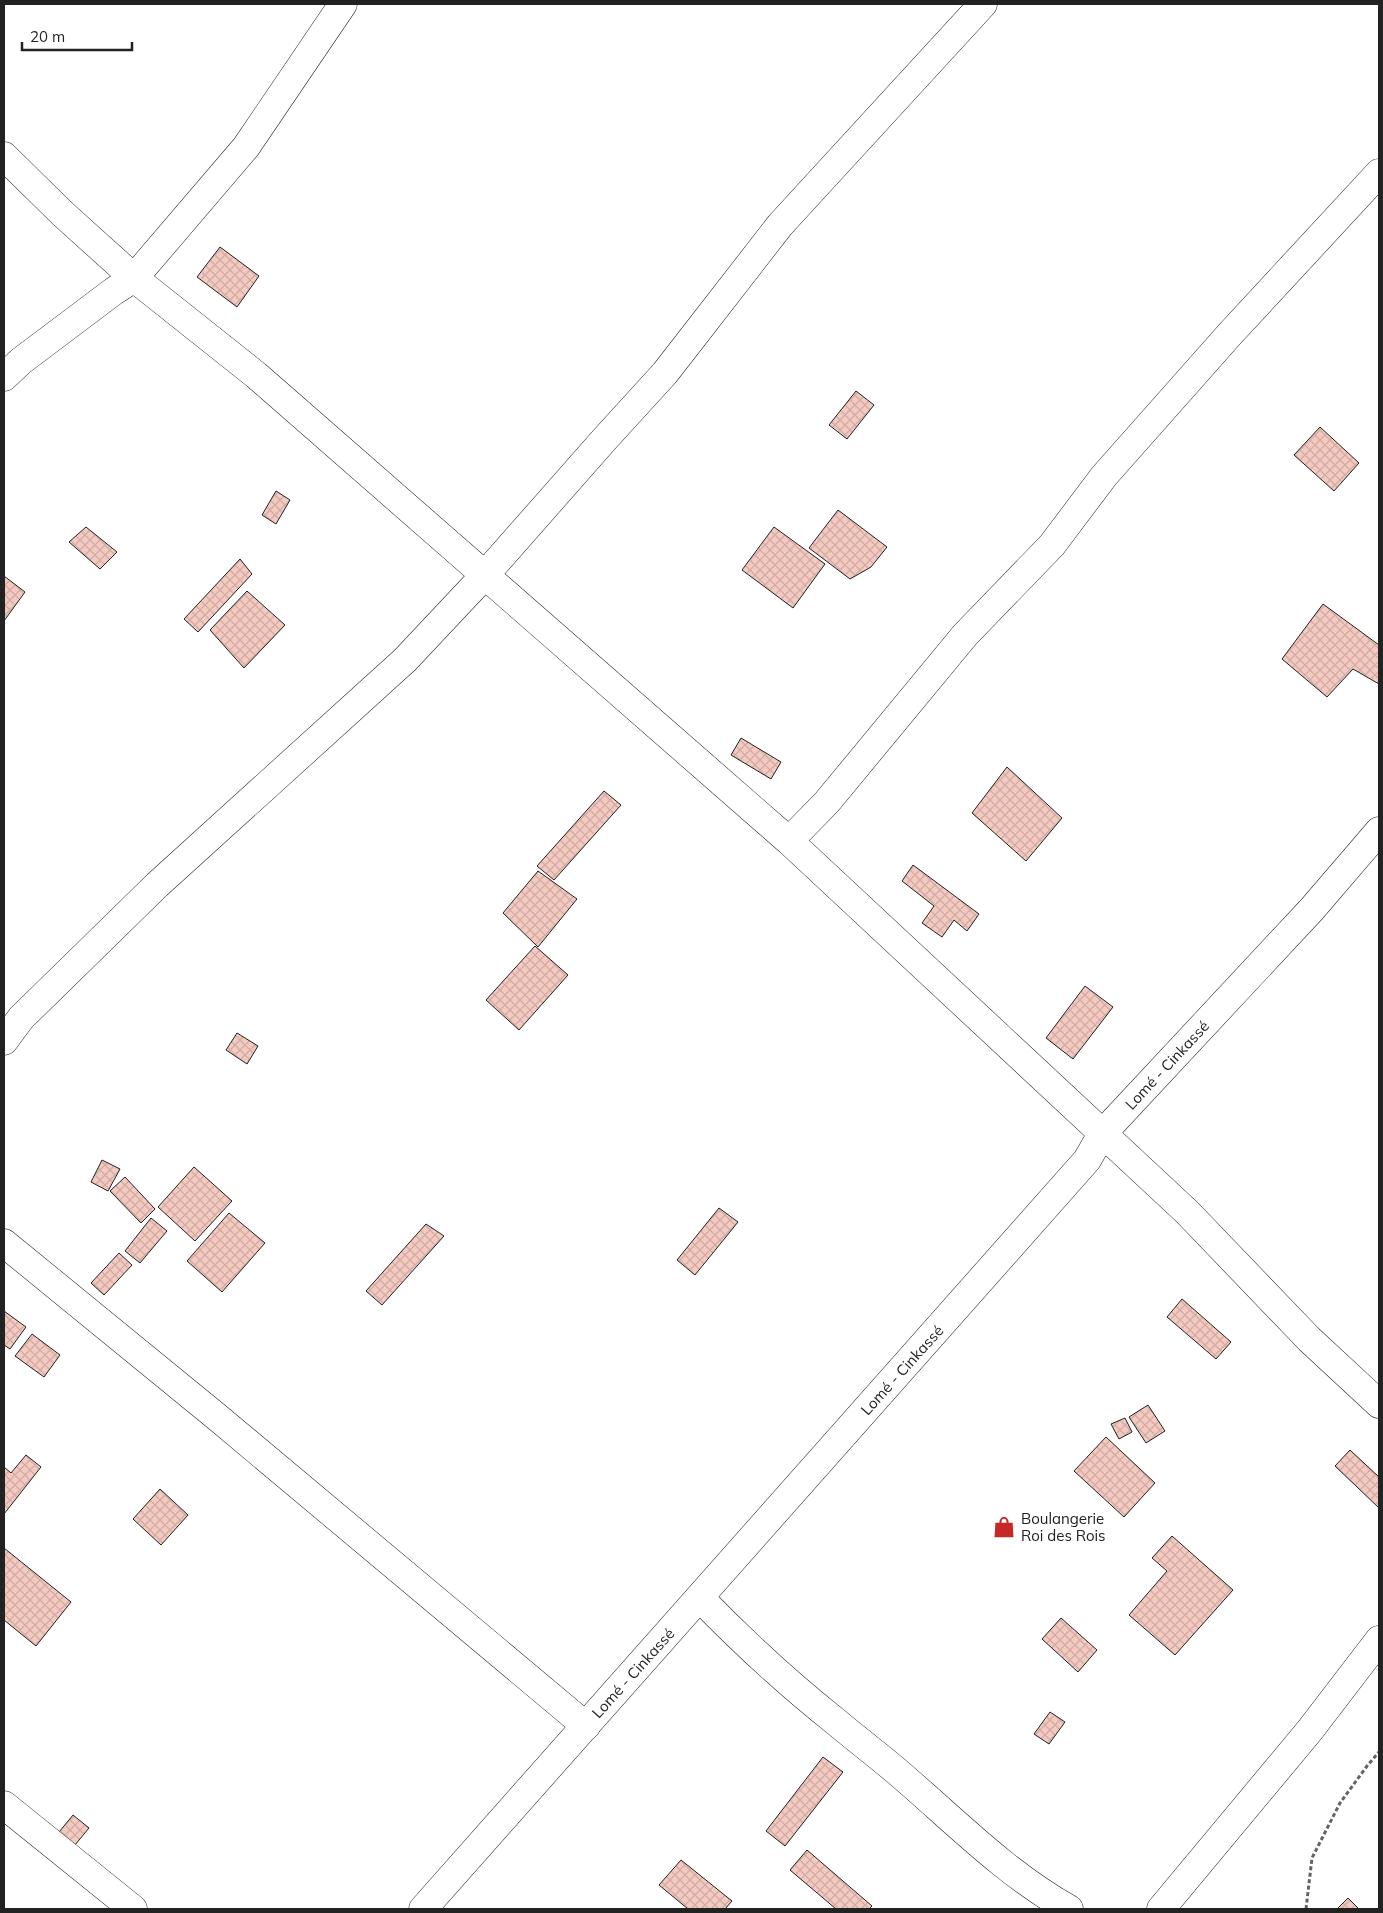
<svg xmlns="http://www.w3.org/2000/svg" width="1383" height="1913" font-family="Mulish,sans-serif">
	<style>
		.building { fill: url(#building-cross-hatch); stroke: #222 }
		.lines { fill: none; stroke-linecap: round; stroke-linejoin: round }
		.minor-casing { stroke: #222; stroke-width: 29 }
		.highway-casing { stroke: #222; stroke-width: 29 }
		.path { stroke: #646464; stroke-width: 3; stroke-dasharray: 4 2.5; stroke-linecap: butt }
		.minor { stroke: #fff; stroke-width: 28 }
		.highway { stroke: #fff; stroke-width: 28 }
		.labels { text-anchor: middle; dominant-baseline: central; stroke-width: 4; stroke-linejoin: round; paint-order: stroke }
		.street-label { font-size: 15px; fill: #222; stroke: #fff }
		.poi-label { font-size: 15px; fill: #222; stroke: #fff; text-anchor: start }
	</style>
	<defs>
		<pattern id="building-cross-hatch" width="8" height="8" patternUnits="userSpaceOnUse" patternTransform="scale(1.25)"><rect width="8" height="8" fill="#f3c9c0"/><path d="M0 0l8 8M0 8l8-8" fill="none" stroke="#d0aca5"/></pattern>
	</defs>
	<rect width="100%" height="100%" fill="#fff"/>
	<path class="building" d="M220 247 259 276 237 307 197 277Z
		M856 391 874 405 847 439 829 425Z
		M1320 427 1359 463 1334 491 1294 455Z
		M276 491 290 500 276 524 262 515Z
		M838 510 887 547 871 567 850 579 809 548Z
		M86 527 117 552 100 569 69 542Z
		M774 527 825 564 793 608 742 570Z
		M240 559 252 574 198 632 184 619Z
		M4 576 25 592 4 621Z
		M247 591 285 625 244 668 210 630Z
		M1323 604 1379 645V684L1353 669 1327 697 1282 659Z
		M741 738 781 762 771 779 731 755Z
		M1007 767 1062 818 1026 861 972 813Z
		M604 791 621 805 554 880 537 866Z
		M913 865 979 914 967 931 954 920 942 937 922 923 934 906 902 881Z
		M538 871 577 899 538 947 503 913Z
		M535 946 568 975 519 1030 486 1000Z
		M1085 986 1113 1007 1073 1059 1046 1038Z
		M237 1033 258 1046 247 1064 226 1050Z
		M102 1160 120 1169 108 1191 91 1182Z
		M194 1167 232 1201 195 1241 158 1207Z
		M125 1177 155 1209 141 1223 110 1191Z
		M719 1208 738 1222 695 1275 677 1260Z
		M229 1213 265 1243 222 1292 187 1261Z
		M151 1218 167 1231 140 1263 125 1251Z
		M426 1224 444 1236 382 1305 366 1291Z
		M119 1253 132 1265 104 1295 91 1283Z
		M1182 1299 1231 1342 1216 1359 1167 1317Z
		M4 1311 26 1327 10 1349 4 1345Z
		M32 1334 60 1355 44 1377 15 1356Z
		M1148 1405 1165 1431 1146 1443 1129 1417Z
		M1125 1418 1132 1432 1119 1439 1111 1424Z
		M1106 1437 1155 1483 1124 1517 1074 1471Z
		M1350 1450 1379 1477V1508L1335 1466Z
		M26 1455 41 1467 4 1514V1467L11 1473Z
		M160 1489 188 1515 161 1545 133 1519Z
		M1172 1536 1233 1590 1175 1655 1129 1615 1167 1571 1152 1558Z
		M4 1548 71 1602 36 1646 4 1620Z
		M1061 1618 1097 1650 1078 1672 1042 1639Z
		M1050 1712 1065 1722 1049 1744 1034 1734Z
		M823 1757 843 1772 785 1846 766 1831Z
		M73 1815 89 1828 75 1845 59 1832Z
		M807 1850 872 1906 869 1909H836L790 1870Z
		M681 1860 732 1901 725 1909H688L659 1885Z
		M1348 1898 1359 1909H1337Z"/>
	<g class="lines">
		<g class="minor-casing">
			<path id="minor" d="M4 156 63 214 134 278 256 375 789 841 1187 1212 1309 1339 1379 1404
				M4 377 21 361 114 291 134 278 246 147 343 4
				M789 841 827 802 965 635 1052 545 1104 476 1229 335 1379 173
				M4 1041 21 1018 157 885 405 660 484 576 603 441 665 373 780 225 983 4
				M4 1243 217 1417 586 1726
				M700 1598C742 1641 787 1683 835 1721 854 1737 875 1753 894 1769 951 1817 1003 1872 1069 1909
				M4 1805 133 1909
				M1161 1909 1310 1730 1379 1640"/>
		</g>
		<g class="highway-casing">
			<path id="highway" d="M423 1909 1087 1160 1102 1134 1312 909 1379 831"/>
		</g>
		<path class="path" d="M1306 1909 1312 1858 1340 1803 1367 1766 1379 1752"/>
		<use href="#minor" class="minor"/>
		<use href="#highway" class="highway"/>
	</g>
	<defs>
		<g id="shop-bare" transform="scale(1.725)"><path d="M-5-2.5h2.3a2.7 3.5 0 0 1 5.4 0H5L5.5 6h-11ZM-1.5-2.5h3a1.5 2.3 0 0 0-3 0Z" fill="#c62828" stroke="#fff" stroke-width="2.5" paint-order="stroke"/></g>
	</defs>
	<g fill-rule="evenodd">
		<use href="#shop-bare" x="1004" y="1527"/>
	</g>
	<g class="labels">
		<g class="street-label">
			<text transform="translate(1167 1065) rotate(-47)">Lomé - Cinkassé</text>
			<text transform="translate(902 1370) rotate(-48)">Lomé - Cinkassé</text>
			<text transform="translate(633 1673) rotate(-48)">Lomé - Cinkassé</text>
		</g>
		<g class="poi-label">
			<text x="1021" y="1518">Boulangerie<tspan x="1021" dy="17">Roi des Rois</tspan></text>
		</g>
	</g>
	<rect width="1383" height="1913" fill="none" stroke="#222222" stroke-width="10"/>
	<path d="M22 42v8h110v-8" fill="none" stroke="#222222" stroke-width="2.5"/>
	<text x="30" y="42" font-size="15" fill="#222222" stroke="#ffffff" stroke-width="4" paint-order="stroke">20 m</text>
</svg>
